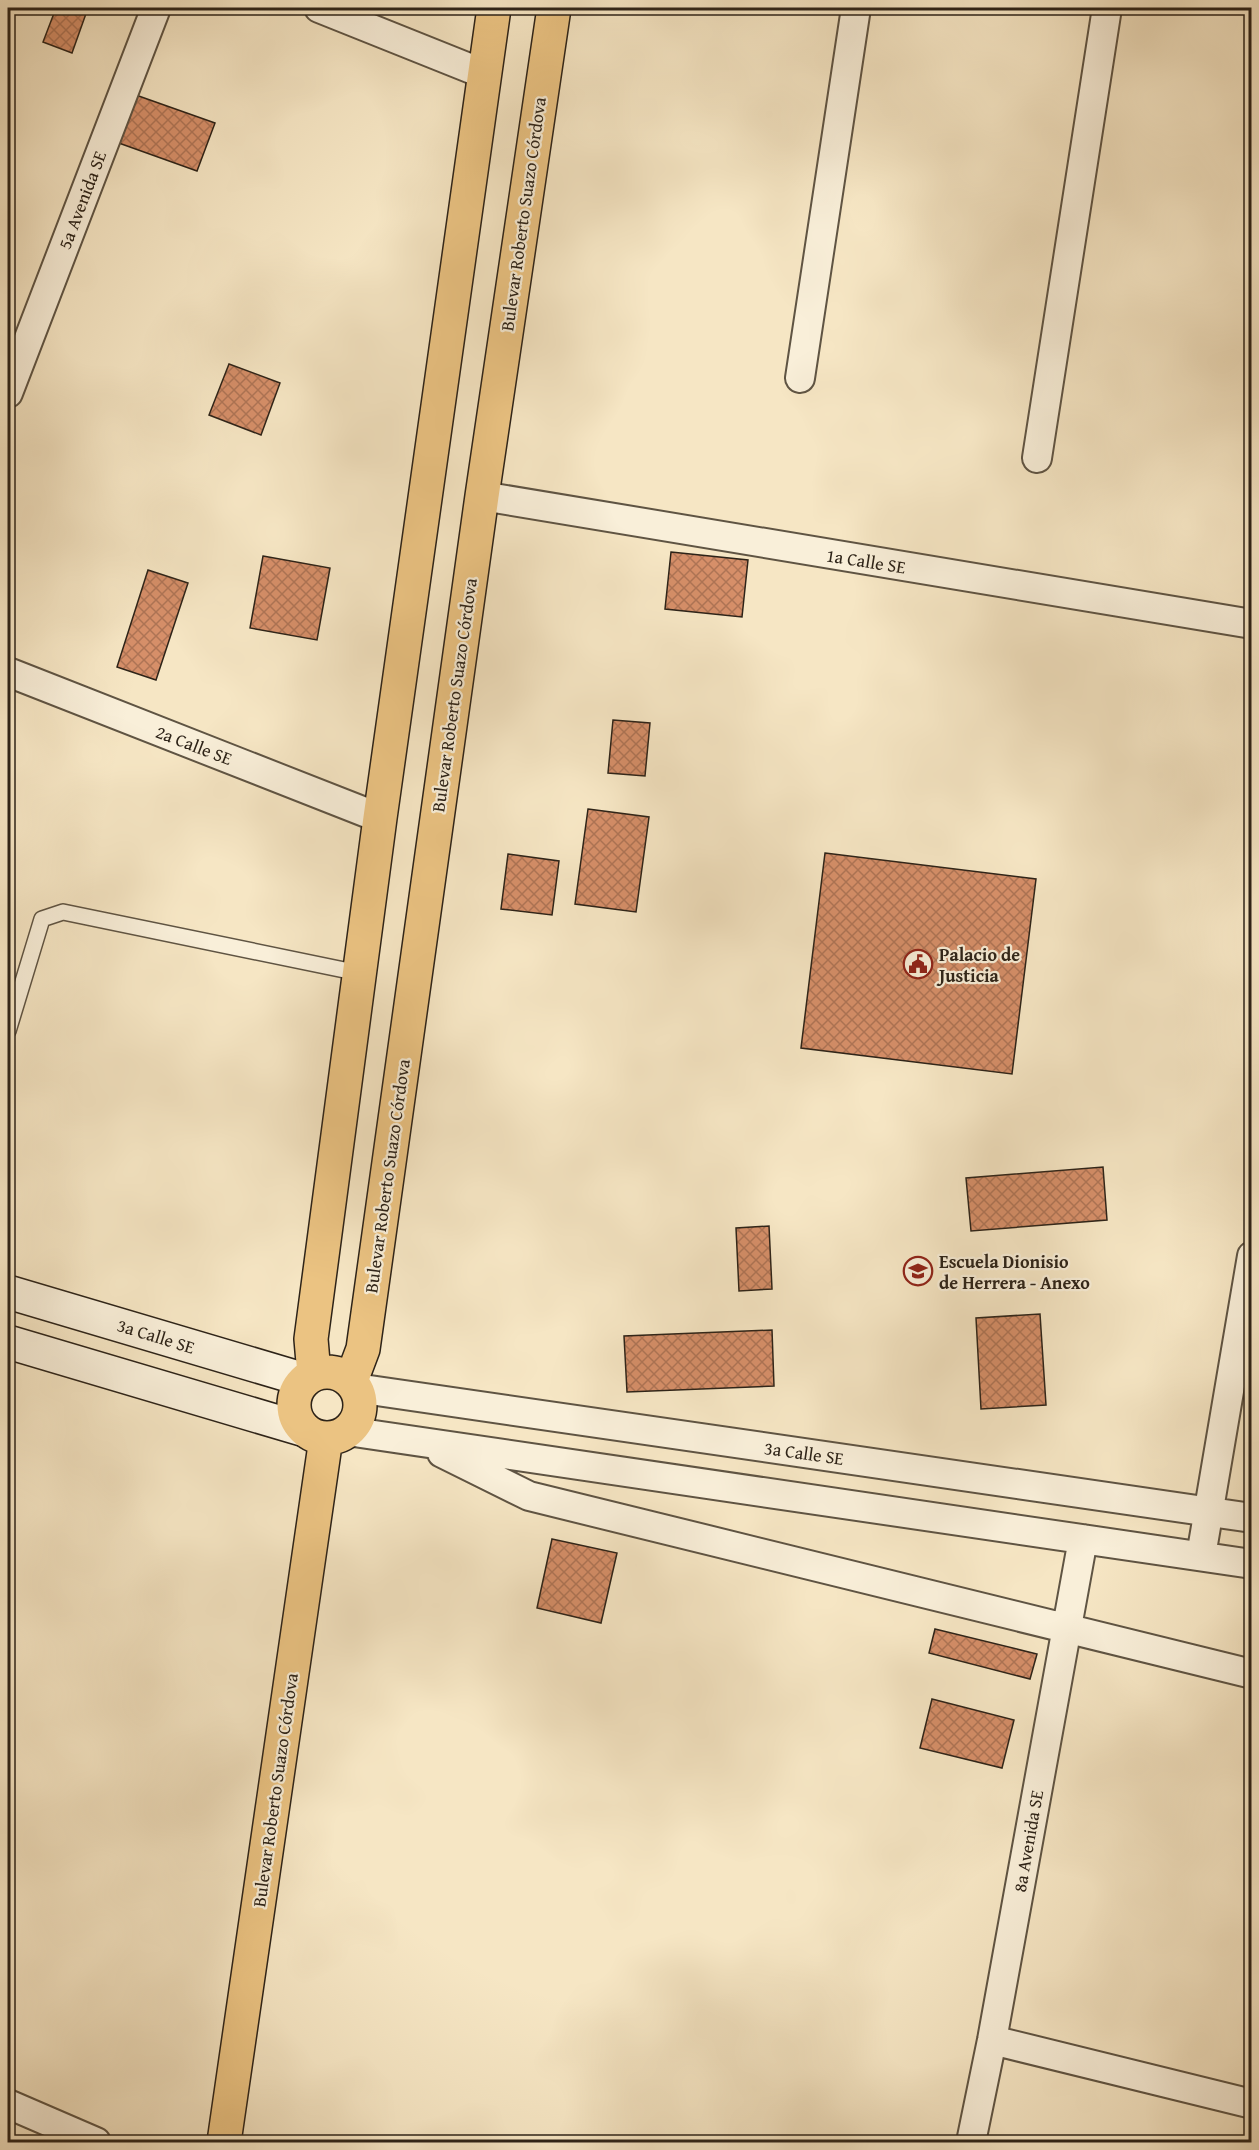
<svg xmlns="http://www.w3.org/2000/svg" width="1259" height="2150" font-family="'Gentium Book Plus',serif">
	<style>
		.building { fill: url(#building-cross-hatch); stroke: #2d2318; stroke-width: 1.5 }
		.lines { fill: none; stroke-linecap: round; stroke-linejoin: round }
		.lane-casing { stroke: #5f5443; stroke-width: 18 }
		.street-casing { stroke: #5f5443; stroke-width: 32 }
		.secondary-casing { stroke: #2d2318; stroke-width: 36 }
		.primary-casing { stroke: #2d2318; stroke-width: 36 }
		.lane { stroke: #f9efd9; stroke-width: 15 }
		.street { stroke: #f9efd9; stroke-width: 28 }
		.secondary { stroke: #f9efd9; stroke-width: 33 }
		.primary { stroke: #ebc382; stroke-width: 33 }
		.labels { text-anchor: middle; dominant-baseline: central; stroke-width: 4.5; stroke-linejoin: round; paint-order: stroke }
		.street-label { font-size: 18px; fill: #2d2318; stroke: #f9efd9 }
		.poi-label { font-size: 18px; font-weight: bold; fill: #2d2318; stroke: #f9efd9; text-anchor: start }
	</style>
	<defs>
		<pattern id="building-cross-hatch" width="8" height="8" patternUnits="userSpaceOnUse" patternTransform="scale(1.5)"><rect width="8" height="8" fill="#d68f69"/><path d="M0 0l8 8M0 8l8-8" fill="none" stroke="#ae7455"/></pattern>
	</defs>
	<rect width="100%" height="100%" fill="#f6e6c4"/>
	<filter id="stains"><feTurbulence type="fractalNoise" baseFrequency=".00333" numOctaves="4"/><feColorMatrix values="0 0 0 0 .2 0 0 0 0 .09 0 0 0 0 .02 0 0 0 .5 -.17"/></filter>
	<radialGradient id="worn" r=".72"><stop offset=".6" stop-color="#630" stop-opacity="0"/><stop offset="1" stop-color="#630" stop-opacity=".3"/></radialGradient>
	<path class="building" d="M56 8H88L72 53 43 42Z
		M133 94 215 123 197 171 116 142Z
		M229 364 280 383 261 435 209 415Z
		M671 552 748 560 742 617 665 609Z
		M263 556 330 568 317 640 250 628Z
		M148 570 188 583 156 680 117 667Z
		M613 720 650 723 645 776 608 773Z
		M588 809 649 817 636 912 575 904Z
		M825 853 1036 879 1012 1074 801 1048Z
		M508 854 559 861 552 915 501 909Z
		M1103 1167 1107 1220 971 1231 966 1178Z
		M769 1226 772 1289 739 1291 736 1228Z
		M1040 1314 1046 1405 981 1409 976 1318Z
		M772 1330 774 1386 627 1392 624 1336Z
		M552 1539 617 1553 601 1623 537 1608Z
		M935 1629 1037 1654 1030 1679 929 1653Z
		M932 1699 1014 1720 1002 1768 920 1748Z"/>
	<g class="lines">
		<g class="lane-casing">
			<path id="lane" d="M8 1031 42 919 63 912 359 973"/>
		</g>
		<g class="street-casing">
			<path id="street" d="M319 8 484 74
				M800 378 856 8
				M8 393 156 8
				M1037 458 1107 8
				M482 496 1252 624
				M8 672 380 818
				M356 1388 1252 1518
				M347 1431 1252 1564
				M442 1453 529 1496 1252 1674
				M1201 1556 1252 1256
				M992 2040 1252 2104
				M8 2104 96 2142
				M971 2142 992 2040 1083 1539"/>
		</g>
		<g class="secondary-casing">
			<path id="secondary" d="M8 1292 305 1380
				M8 1342 305 1430"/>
		</g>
		<g class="primary-casing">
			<path id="primary" d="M294 1405a33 33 0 1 1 66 0a33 33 0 1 1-66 0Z
				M314 1374 311 1339 380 818 494 8
				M351 1381 363 1349 482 496 554 8
				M224 2142 326 1438"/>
		</g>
		<use href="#lane" class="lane"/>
		<use href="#street" class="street"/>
		<use href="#secondary" class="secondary"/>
		<use href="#primary" class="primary"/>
	</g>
	<defs>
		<g id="civic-ring" transform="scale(1.5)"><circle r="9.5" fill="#f9efd9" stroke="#8f2418" stroke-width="1.5"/><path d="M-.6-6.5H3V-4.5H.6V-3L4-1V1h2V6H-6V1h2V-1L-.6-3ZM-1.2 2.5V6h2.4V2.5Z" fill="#8f2418"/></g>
		<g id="school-ring" transform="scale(1.5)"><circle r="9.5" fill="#f9efd9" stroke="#8f2418" stroke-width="1.5"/><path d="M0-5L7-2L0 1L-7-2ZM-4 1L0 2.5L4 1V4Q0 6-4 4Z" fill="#8f2418"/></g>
	</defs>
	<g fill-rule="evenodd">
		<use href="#civic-ring" x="918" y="964"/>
		<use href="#school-ring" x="918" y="1271"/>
	</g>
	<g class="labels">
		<g class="street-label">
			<text transform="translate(82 200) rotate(-69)">5a Avenida SE</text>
			<text transform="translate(523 214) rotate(-82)">Bulevar Roberto Suazo Córdova</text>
			<text transform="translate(866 561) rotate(9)">1a Calle SE</text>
			<text transform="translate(454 695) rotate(-82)">Bulevar Roberto Suazo Córdova</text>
			<text transform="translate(194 745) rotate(21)">2a Calle SE</text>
			<text transform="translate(387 1176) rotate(-82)">Bulevar Roberto Suazo Córdova</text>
			<text transform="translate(156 1336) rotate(17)">3a Calle SE</text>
			<text transform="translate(804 1453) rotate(8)">3a Calle SE</text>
			<text transform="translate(275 1790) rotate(-82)">Bulevar Roberto Suazo Córdova</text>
			<text transform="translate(1028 1841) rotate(-80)">8a Avenida SE</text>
		</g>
		<g class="poi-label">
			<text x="939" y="954">Palacio de<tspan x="939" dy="21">Justicia</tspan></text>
			<text x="939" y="1261">Escuela Dionisio<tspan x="939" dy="21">de Herrera - Anexo</tspan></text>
		</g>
	</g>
	<rect width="1259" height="2150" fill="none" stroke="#f6e6c4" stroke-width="30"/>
	<rect x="9" y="9" width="1241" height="2132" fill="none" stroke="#2d2318" stroke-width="3"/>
	<rect x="15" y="15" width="1229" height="2120" fill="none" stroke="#2d2318" stroke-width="1.5"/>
	<rect width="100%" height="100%" filter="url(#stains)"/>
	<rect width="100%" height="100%" fill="url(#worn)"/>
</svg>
